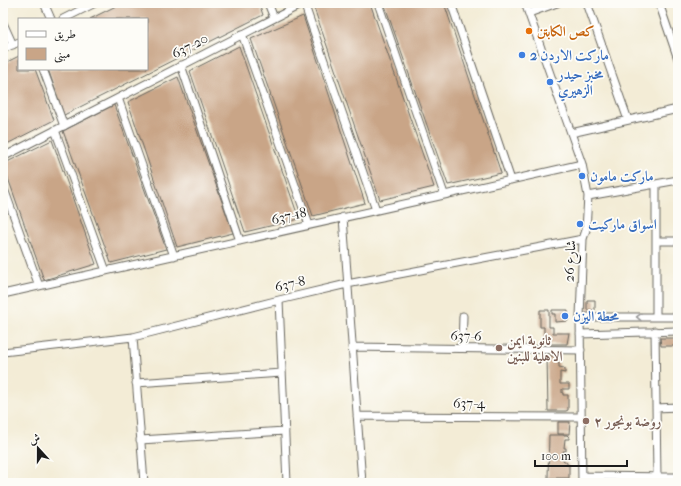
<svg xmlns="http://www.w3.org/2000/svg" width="681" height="486" font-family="'IM FELL French Canon',Amiri,serif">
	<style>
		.building { fill: #c9a587 }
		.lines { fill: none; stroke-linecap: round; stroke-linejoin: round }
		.minor-casing { stroke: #67655d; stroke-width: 9 }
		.minor { stroke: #fff; stroke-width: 7 }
		.oneway { stroke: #999 }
		.food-dot { fill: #e8710a; stroke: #fdfcf7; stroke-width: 1.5 }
		.shop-dot { fill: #3f7fe0; stroke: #fdfcf7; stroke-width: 1.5 }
		.education-dot { fill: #8d6e63; stroke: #fdfcf7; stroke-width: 1.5 }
		.labels { text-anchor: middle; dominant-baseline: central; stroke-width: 3.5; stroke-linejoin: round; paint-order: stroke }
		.food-label { font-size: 14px; font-weight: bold; fill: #c56008; stroke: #fdfcf7; text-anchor: start }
		.street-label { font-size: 14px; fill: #1c1c1c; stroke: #fdfcf7 }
		.shop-label { font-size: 14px; font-weight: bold; fill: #366cbe; stroke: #fdfcf7; text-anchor: start }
		.education-label { font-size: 14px; font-weight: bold; fill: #785e54; stroke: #fdfcf7; text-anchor: start }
	</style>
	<rect width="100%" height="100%" fill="#fdfcf7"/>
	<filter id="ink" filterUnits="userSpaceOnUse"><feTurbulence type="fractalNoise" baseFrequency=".025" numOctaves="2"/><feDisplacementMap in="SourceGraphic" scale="8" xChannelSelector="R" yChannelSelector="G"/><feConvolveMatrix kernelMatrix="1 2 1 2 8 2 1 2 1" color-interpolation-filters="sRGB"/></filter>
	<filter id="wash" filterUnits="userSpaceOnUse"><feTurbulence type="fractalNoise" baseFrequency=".012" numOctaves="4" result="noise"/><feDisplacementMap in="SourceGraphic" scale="16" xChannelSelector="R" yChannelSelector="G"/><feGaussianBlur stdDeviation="0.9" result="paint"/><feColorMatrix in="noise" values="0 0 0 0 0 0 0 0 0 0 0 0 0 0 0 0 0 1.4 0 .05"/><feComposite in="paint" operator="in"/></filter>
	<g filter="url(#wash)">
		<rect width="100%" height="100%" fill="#f3ecd6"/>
		<g id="blocks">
			<path class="building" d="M122 3H259L263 15 64 115 48 69H147V19H90Z
				M324 3H370L434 187 380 200 314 8Z
				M384 3H444L501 173 448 185Z
				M303 16 365 203 313 216 251 39Z
				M239 46 299 219 245 232 190 71Z
				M19 56V69H35L54 120 3 146V64Z
				M178 77 233 233 177 247 128 102Z
				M114 105 166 249 111 263 63 131Z
				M52 140 96 264 44 280 3 164Z
				M587 300H595V310H587Z
				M540 310H549V327H553V333H569L567 344H544V327H540Z
				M552 310H568V321L555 322V314H552Z
				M660 338H678V346H661Z
				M547 356H561L558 358 557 363H559V367L564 368V369H565V373L560 372V384H569V389H562V393H563V395H568V410L566 411H548Z
				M558 422H570L569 434H558Z
				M549 435H567L569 437V439H565L564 448H566V451H563V460L567 463V465H569V478H548Z"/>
		</g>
	</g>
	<g filter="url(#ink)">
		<use href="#blocks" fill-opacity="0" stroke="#67655d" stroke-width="1"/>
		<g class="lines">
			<g class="minor-casing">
				<path id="minor" d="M44 3 51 19
					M268 3 274 18
					M304 3 376 210
					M378 3 444 194
					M451 3 511 180
					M525 3 582 164 588 196 586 230 583 239 580 317 582 483
					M587 3 628 120
					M659 3 678 59
					M529 13 557 3
					M63 19 95 3
					M3 23 13 45
					M242 34 309 225
					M3 49 19 42
					M181 65 240 241
					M43 69 64 126
					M118 98 174 256
					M55 130 106 271
					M571 133 678 109
					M3 157 304 3
					M3 186 39 286
					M588 196 678 180
					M343 217 362 483
					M656 241H678
					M3 294 582 164
					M279 300 287 483
					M580 317H678
					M656 317V185
					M655 331 657 477
					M580 334 678 331
					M133 337 144 483
					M352 347 581 350
					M462 348 463 316
					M3 352 133 337 279 300 347 284 583 239
					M136 383 282 373
					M656 408 678 407
					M357 416 581 417
					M140 440 285 431
					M582 476 678 477"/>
			</g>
			<use href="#minor" class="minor"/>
		</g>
		<defs><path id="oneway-chevron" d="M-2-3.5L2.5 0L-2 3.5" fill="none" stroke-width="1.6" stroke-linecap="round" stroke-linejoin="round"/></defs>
		<use class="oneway" href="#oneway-chevron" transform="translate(639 317) rotate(-179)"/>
	</g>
	<circle class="food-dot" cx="529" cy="31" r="4"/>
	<g class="shop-dot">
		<circle cx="522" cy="55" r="4"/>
		<circle cx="550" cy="82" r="4"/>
		<circle cx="582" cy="176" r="4"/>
		<circle cx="580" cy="224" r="4"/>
		<circle cx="565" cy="316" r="4"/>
	</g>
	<g class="education-dot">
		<circle cx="499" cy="348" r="4"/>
		<circle cx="586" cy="421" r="4"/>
	</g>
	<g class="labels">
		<g class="food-label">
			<text x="537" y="31">كص الكابتن</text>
		</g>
		<g class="street-label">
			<text transform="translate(190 46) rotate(-27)">637-20</text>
			<text transform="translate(289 216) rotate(-13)">637-18</text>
			<text transform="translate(570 261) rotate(-87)">شارع 26</text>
			<text transform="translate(290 284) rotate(-13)">637-8</text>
			<text transform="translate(466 336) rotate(1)">637-6</text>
			<text x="469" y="403">637-4</text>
		</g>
		<g class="shop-label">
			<text x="530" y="55">ماركت الاردن 2</text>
			<text x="558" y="74">مخبز حيدر<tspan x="558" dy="16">الزهيري</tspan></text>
			<text x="590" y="176">ماركت مامون</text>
			<text x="588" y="224">اسواق ماركيت</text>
			<text x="573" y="316">محطة اليزن</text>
		</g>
		<g class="education-label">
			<text x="507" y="340">ثانوية ايمن<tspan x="507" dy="16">الاهلية للبنين</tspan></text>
			<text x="594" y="421">روضة بونجور ٢</text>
		</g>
	</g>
	<rect width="681" height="486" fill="none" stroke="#fdfcf7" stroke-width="16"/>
	<rect x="18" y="18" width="130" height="52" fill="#fdfcf7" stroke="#a3a29f"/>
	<rect x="26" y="31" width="20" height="6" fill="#ffffff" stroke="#a3a29f"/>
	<text x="54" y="38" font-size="12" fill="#1c1c1c">طريق</text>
	<rect x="26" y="48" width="20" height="12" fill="#c9a587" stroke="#a3a29f"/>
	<text x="54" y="58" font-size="12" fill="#1c1c1c">مبنى</text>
	<g transform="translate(38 448) rotate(339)" stroke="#fdfcf7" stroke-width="3" paint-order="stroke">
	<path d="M0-3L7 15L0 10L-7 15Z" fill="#1c1c1c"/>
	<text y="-6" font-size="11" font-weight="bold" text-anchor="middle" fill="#1c1c1c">ش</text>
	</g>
	<path d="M535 460v6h92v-6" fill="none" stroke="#1c1c1c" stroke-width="2"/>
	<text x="541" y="460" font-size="12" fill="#1c1c1c" stroke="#fdfcf7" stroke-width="3" paint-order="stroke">100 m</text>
</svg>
